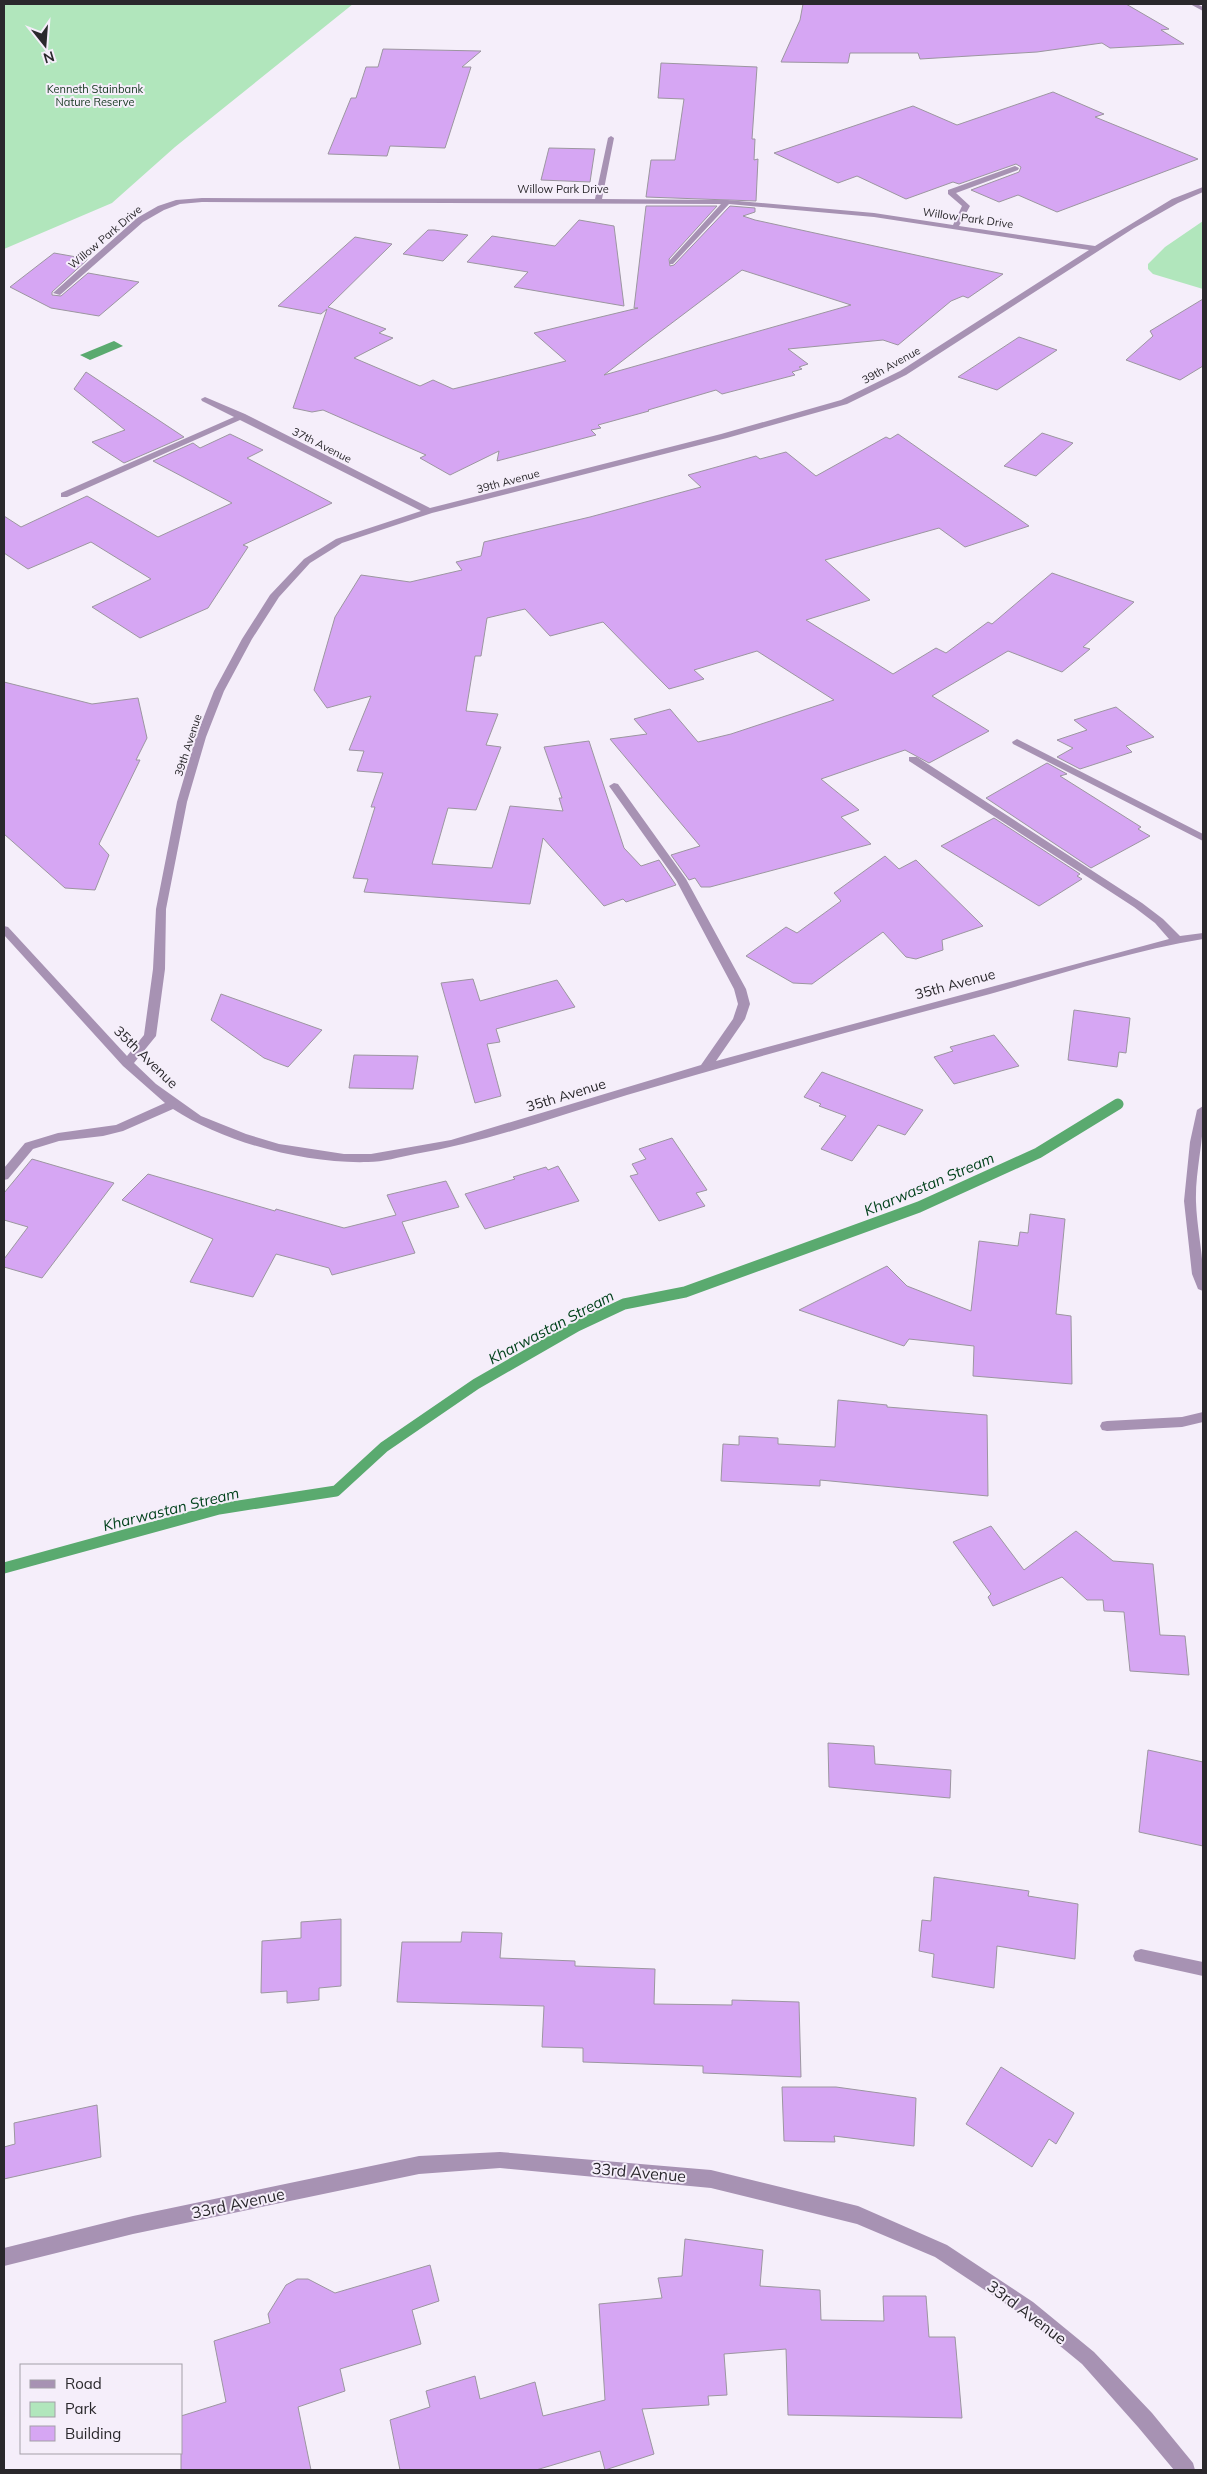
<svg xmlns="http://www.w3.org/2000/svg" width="1207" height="2474" font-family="Mulish,sans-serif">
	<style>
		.green { fill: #b1e6bc }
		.water { fill: #5aaa6f }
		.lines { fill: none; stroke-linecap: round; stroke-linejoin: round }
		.stream { stroke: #5aaa6f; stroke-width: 11 }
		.building { fill: #d6a6f3; stroke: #9c96a0; fill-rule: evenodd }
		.minor { fill: #a792b3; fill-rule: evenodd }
		.labels { text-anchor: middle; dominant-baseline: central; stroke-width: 4; stroke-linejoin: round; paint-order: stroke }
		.far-park-label { font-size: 11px; fill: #14361e; stroke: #f5eefa }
		.far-street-label { font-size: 11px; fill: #2a282c; stroke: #f5eefa }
		.street-label { font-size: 14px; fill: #2a282c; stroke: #f5eefa }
		.water-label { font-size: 15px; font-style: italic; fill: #03431d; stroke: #f5eefa }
		.near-street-label { font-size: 16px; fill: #2a282c; stroke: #f5eefa }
	</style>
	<rect width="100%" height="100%" fill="#f5eefa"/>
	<path class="green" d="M4 4H353L175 147 112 203 4 249Z
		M1203 221V289L1153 274 1148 269V264L1165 247Z"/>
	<path class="water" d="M114 341 123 346 90 360 80 355Z"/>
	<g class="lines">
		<path class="stream" d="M4 1568 219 1509 336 1491 384 1447 476 1384 577 1326 624 1304 685 1292 919 1207 1038 1153 1118 1104"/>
	</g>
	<path class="building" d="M803 4H1126L1169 29 1161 30 1184 44 1110 48 1102 43 1037 52 920 59 918 53H850L848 63 781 62 800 20Z
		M383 49 481 51 462 67H471L445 148 390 146 387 156 328 154 351 98H356L366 67H378Z
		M661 63 757 67 752 139H755L754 160 758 159 756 201 646 197 651 160H675L684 99 658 98Z
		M1053 92 1104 114 1095 117 1198 159 1057 212 1018 195 999 202 971 190 1019 172 1021 167 1016 164 959 184 953 182 906 199 857 176 838 183 774 153 913 106 957 125Z
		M549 148 595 149 590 182 541 180Z
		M646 206H717L669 259 670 266 674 265 730 206 755 208V212L743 216 755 220 1003 274 968 298 963 296 951 301 898 345 883 340 788 349 808 364 799 367 802 369 792 372 795 375 722 394 716 390 648 410 649 411 598 425 601 428 591 430 596 435 497 461 499 451 450 475 420 458 426 455 323 410 312 412 293 408 327 309 321 314 278 306 355 237 392 244 328 307 386 329 379 333 393 338 354 358 420 386 433 380 453 389 566 361 534 333 638 308H634ZM742 270 851 305 604 375 648 341Z
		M579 220 614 226 624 306 514 287 528 272 467 262 492 236 555 246Z
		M428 230H434L468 235 443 261 403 254Z
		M54 253 88 259 52 292V295L61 296 88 273 139 282 99 316 51 308 10 287Z
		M1203 299V366L1180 380 1126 360 1153 336 1150 331Z
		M1019 337 1057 350 997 390 958 377Z
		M86 372 184 437 124 463 92 442 125 430 74 389Z
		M1042 433 1073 443 1036 476 1004 466Z
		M230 434 263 450 247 458 332 503 243 545 248 547 208 608 140 638 92 607 151 579 91 542 28 569 4 553V516L21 527 87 496 158 537 232 503 153 461 193 443 200 448Z
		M898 434 1029 526 965 547 939 528 825 560 870 600 806 620 893 674 936 648 946 653 988 622 992 624 1052 573 1134 602 1083 647 1090 649 1062 672 1008 651 932 696 989 731 929 763 905 750 821 779 859 810 841 817 871 844 710 887H701L695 878 689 880 671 855 700 846 610 739 647 734 634 719 670 709 698 742 731 734 834 700 757 651 694 670 704 679 669 689 603 622 550 636 525 609 487 618 481 656H475L466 711 498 714 486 745 501 747 476 810 448 808 432 864 492 868 510 806 563 811 559 798H562L544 747 589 741 624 848 641 866 659 860 676 885 626 902 623 899 604 906 543 838 530 904 364 892 368 879 353 878 375 807H371L383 773 357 771 364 751 349 750 371 696 327 708 314 690 335 617 361 575 410 582 462 570 456 562 481 556 484 542 590 517 701 487 688 475 756 456 760 459 786 452 816 476 886 437 890 439Z
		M4 682 92 704 138 698 147 738 136 760H140L99 844 109 855 95 890 65 888 4 834Z
		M1116 707 1154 737 1126 746 1132 752 1080 769 1057 757 1073 748 1057 740 1087 730 1074 720Z
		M1047 763 1067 774 1060 776 1141 827 1138 829 1150 836 1091 868 986 798Z
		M994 818 1080 874 1077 876 1082 879 1039 906 941 846Z
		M885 856 899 869 916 860 983 926 942 940 943 950 916 959 906 957 883 932 812 984 793 983 746 956 786 927 797 933 841 901 834 893Z
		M473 979 480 1001 557 980 575 1007 496 1029 500 1042 487 1044 501 1096 475 1103 441 983Z
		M221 994 322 1030 288 1067 264 1058 211 1020Z
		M1074 1010 1130 1018 1126 1053 1119 1052 1117 1067 1068 1060Z
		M994 1035 1019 1066 954 1084 934 1057 953 1051 950 1047Z
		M354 1055 418 1056 413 1089 349 1088Z
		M822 1072 923 1110 905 1135 878 1125 852 1161 821 1149 846 1116 819 1106 821 1104 804 1097Z
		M672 1138 707 1190 696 1193 705 1206 659 1221 630 1176 638 1174 632 1164 646 1159 639 1149Z
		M32 1159 114 1183 42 1278 4 1267V1259L28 1227 4 1220V1193Z
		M558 1166 579 1201 485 1229 465 1194 515 1179 513 1177 546 1167 548 1170Z
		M148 1174 275 1211 276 1209 344 1228 396 1215 387 1195 446 1181 459 1207 402 1222 415 1253 332 1275 329 1268 276 1254 253 1297 190 1282 213 1239 122 1200Z
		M1030 1214 1065 1219 1056 1314 1071 1316 1072 1384 973 1376 974 1346 909 1339 904 1346 799 1310 887 1266 907 1286 971 1311 979 1241 1018 1246 1020 1232 1028 1233Z
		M838 1400 887 1405V1407L987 1415 988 1496 820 1480V1486L721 1481 723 1444 739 1445V1436L778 1438V1444L835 1447Z
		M991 1526 1024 1570 1076 1531 1113 1561 1153 1564 1160 1635 1185 1636 1189 1675 1130 1671 1124 1612 1104 1611 1103 1600H1087L1062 1577 993 1606 988 1597 991 1594 953 1542Z
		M828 1743 874 1746 875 1764 951 1770 950 1798 829 1787Z
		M1148 1750 1203 1762V1846L1139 1832Z
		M934 1877 1029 1891 1028 1896 1078 1904 1075 1959 997 1946 994 1988 932 1977 934 1954 919 1951 922 1920 931 1921Z
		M341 1919V1986L319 1988V2000L287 2003V1991L261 1993 262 1941 301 1938V1922Z
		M462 1932 502 1933 500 1958 575 1961V1966L655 1969 654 2004 732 2005V2000L799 2002 801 2077 703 2073V2066L583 2062V2048L542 2047 544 2006 397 2002 402 1942H461Z
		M1001 2067 1074 2113 1056 2144 1049 2139 1032 2167 966 2124Z
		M782 2087H836L916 2098 914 2146 834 2136 835 2142 784 2141Z
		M97 2105 101 2157 4 2179V2147L15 2144 14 2123Z
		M685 2239 763 2250 760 2286 820 2290 821 2320 884 2321 883 2296H926L929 2337H955L962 2418 788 2415 786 2349 724 2354 727 2395 708 2396 709 2405 642 2409 654 2454 605 2470 600 2451 536 2470H400L390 2420 430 2407 426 2391 475 2376 480 2399 535 2382 543 2416 605 2400 599 2304 662 2298 658 2278 682 2276Z
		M430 2265 439 2301 412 2310 421 2344 340 2369 345 2391 298 2407 311 2470H181V2416L226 2402 214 2341 270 2323 268 2314 286 2285 297 2279H308L335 2293Z"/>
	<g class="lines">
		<path class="minor" d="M1190 4H1197L1203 7V11Z
			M611 136 614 138 602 199 727 200 874 213 953 225 962 206 948 194V190L1015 166 1019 168 1018 170 956 193 970 206 959 226 1095 246 1172 199 1203 187V192L1178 203 1134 228 906 375 847 404 727 438 432 513 342 543 310 563 279 597 252 639 224 691 206 737 187 802 166 909 165 969 156 1036 134 1063 156 1084 201 1116 246 1134 279 1144 344 1154H371L451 1140 701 1065 733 1019 738 1004 734 989 676 880 609 786 614 783 618 784 686 879 746 989 750 1004 745 1019 716 1061 1169 939 1155 923 1134 907 909 761V757H917L1142 903 1163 919 1180 936 1203 933V939C1131 951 1060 974 990 994 869 1026 748 1059 627 1095 557 1116 487 1142 415 1154 400 1157 383 1162 368 1162 306 1164 225 1143 173 1109L123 1131 103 1136 59 1141 33 1149 8 1179 4 1180V1168L25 1143 58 1133 116 1125 165 1103 123 1066 4 935V926L8 927 127 1056 144 1035 153 969 156 909 177 802 196 737 214 691 242 639 270 595 304 559 336 539 421 511 240 420 67 497H61V493L234 417 202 401 201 399 205 397 245 414 430 508 721 434 841 400 900 371 1089 250 874 217 729 204 673 264H670V260L721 204 202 202 180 204 164 210 143 222 60 295 53 293 137 218 158 206 176 200 202 198 595 199 608 138Z
			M1017 739 1203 834V841L1013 744 1012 742Z
			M1203 1106C1205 1138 1195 1170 1196 1202 1197 1232 1205 1261 1203 1291L1198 1289 1192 1274 1184 1201 1190 1142 1197 1110Z
			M1203 1412V1422L1182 1427 1107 1431 1102 1430 1100 1426 1102 1422 1107 1421 1182 1417Z
			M1141 1949 1203 1962V1976L1135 1961 1133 1956 1135 1951Z
			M500 2152 711 2170 858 2206 947 2245 1033 2302 1094 2352 1152 2413 1193 2463 1195 2470H1174L1138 2427 1082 2364 1021 2314 935 2257 857 2224 711 2188 500 2168 419 2174 133 2234 4 2266V2248L133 2216 419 2156Z"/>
	</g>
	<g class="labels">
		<g class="far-park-label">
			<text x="95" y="89">Kenneth Stainbank<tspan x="95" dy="13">Nature Reserve</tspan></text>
		</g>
		<g class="far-street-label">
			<text x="563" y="189">Willow Park Drive</text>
			<text transform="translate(968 218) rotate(8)">Willow Park Drive</text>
			<text transform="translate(105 237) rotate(-40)">Willow Park Drive</text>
			<text transform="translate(891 365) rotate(-29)">39th Avenue</text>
			<text transform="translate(322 445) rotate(27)">37th Avenue</text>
			<text transform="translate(508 481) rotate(-15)">39th Avenue</text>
			<text transform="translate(188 745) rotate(-72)">39th Avenue</text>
		</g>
		<g class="street-label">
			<text transform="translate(955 984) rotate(-15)">35th Avenue</text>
			<text transform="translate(146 1057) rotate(44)">35th Avenue</text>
			<text transform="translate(566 1095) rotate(-17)">35th Avenue</text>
		</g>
		<g class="water-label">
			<text transform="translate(929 1184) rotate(-23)">Kharwastan Stream</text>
			<text transform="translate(551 1327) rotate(-28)">Kharwastan Stream</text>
			<text transform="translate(171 1509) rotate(-14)">Kharwastan Stream</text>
		</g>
		<g class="near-street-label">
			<text transform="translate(639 2172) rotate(5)">33rd Avenue</text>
			<text transform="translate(238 2203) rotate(-12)">33rd Avenue</text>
			<text transform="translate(1027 2312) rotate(37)">33rd Avenue</text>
		</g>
	</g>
	<rect width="1207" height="2474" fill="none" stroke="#2a282c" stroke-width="10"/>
	<rect x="20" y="2364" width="162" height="90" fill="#f5eefa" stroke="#a49fa8"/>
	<rect x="30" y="2380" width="25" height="8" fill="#a792b3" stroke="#a49fa8"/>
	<text x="65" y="2389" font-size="15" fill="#2a282c">Road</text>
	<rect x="30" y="2402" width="25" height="15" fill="#b1e6bc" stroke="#a49fa8"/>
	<text x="65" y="2414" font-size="15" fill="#2a282c">Park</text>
	<rect x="30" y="2426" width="25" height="15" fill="#d6a6f3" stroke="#a49fa8"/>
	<text x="65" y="2439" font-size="15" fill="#2a282c">Building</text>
	<g transform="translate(45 45) rotate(163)" stroke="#f5eefa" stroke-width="4" paint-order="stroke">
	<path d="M0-4L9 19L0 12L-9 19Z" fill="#2a282c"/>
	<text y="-8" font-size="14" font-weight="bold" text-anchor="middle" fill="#2a282c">N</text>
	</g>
</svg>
